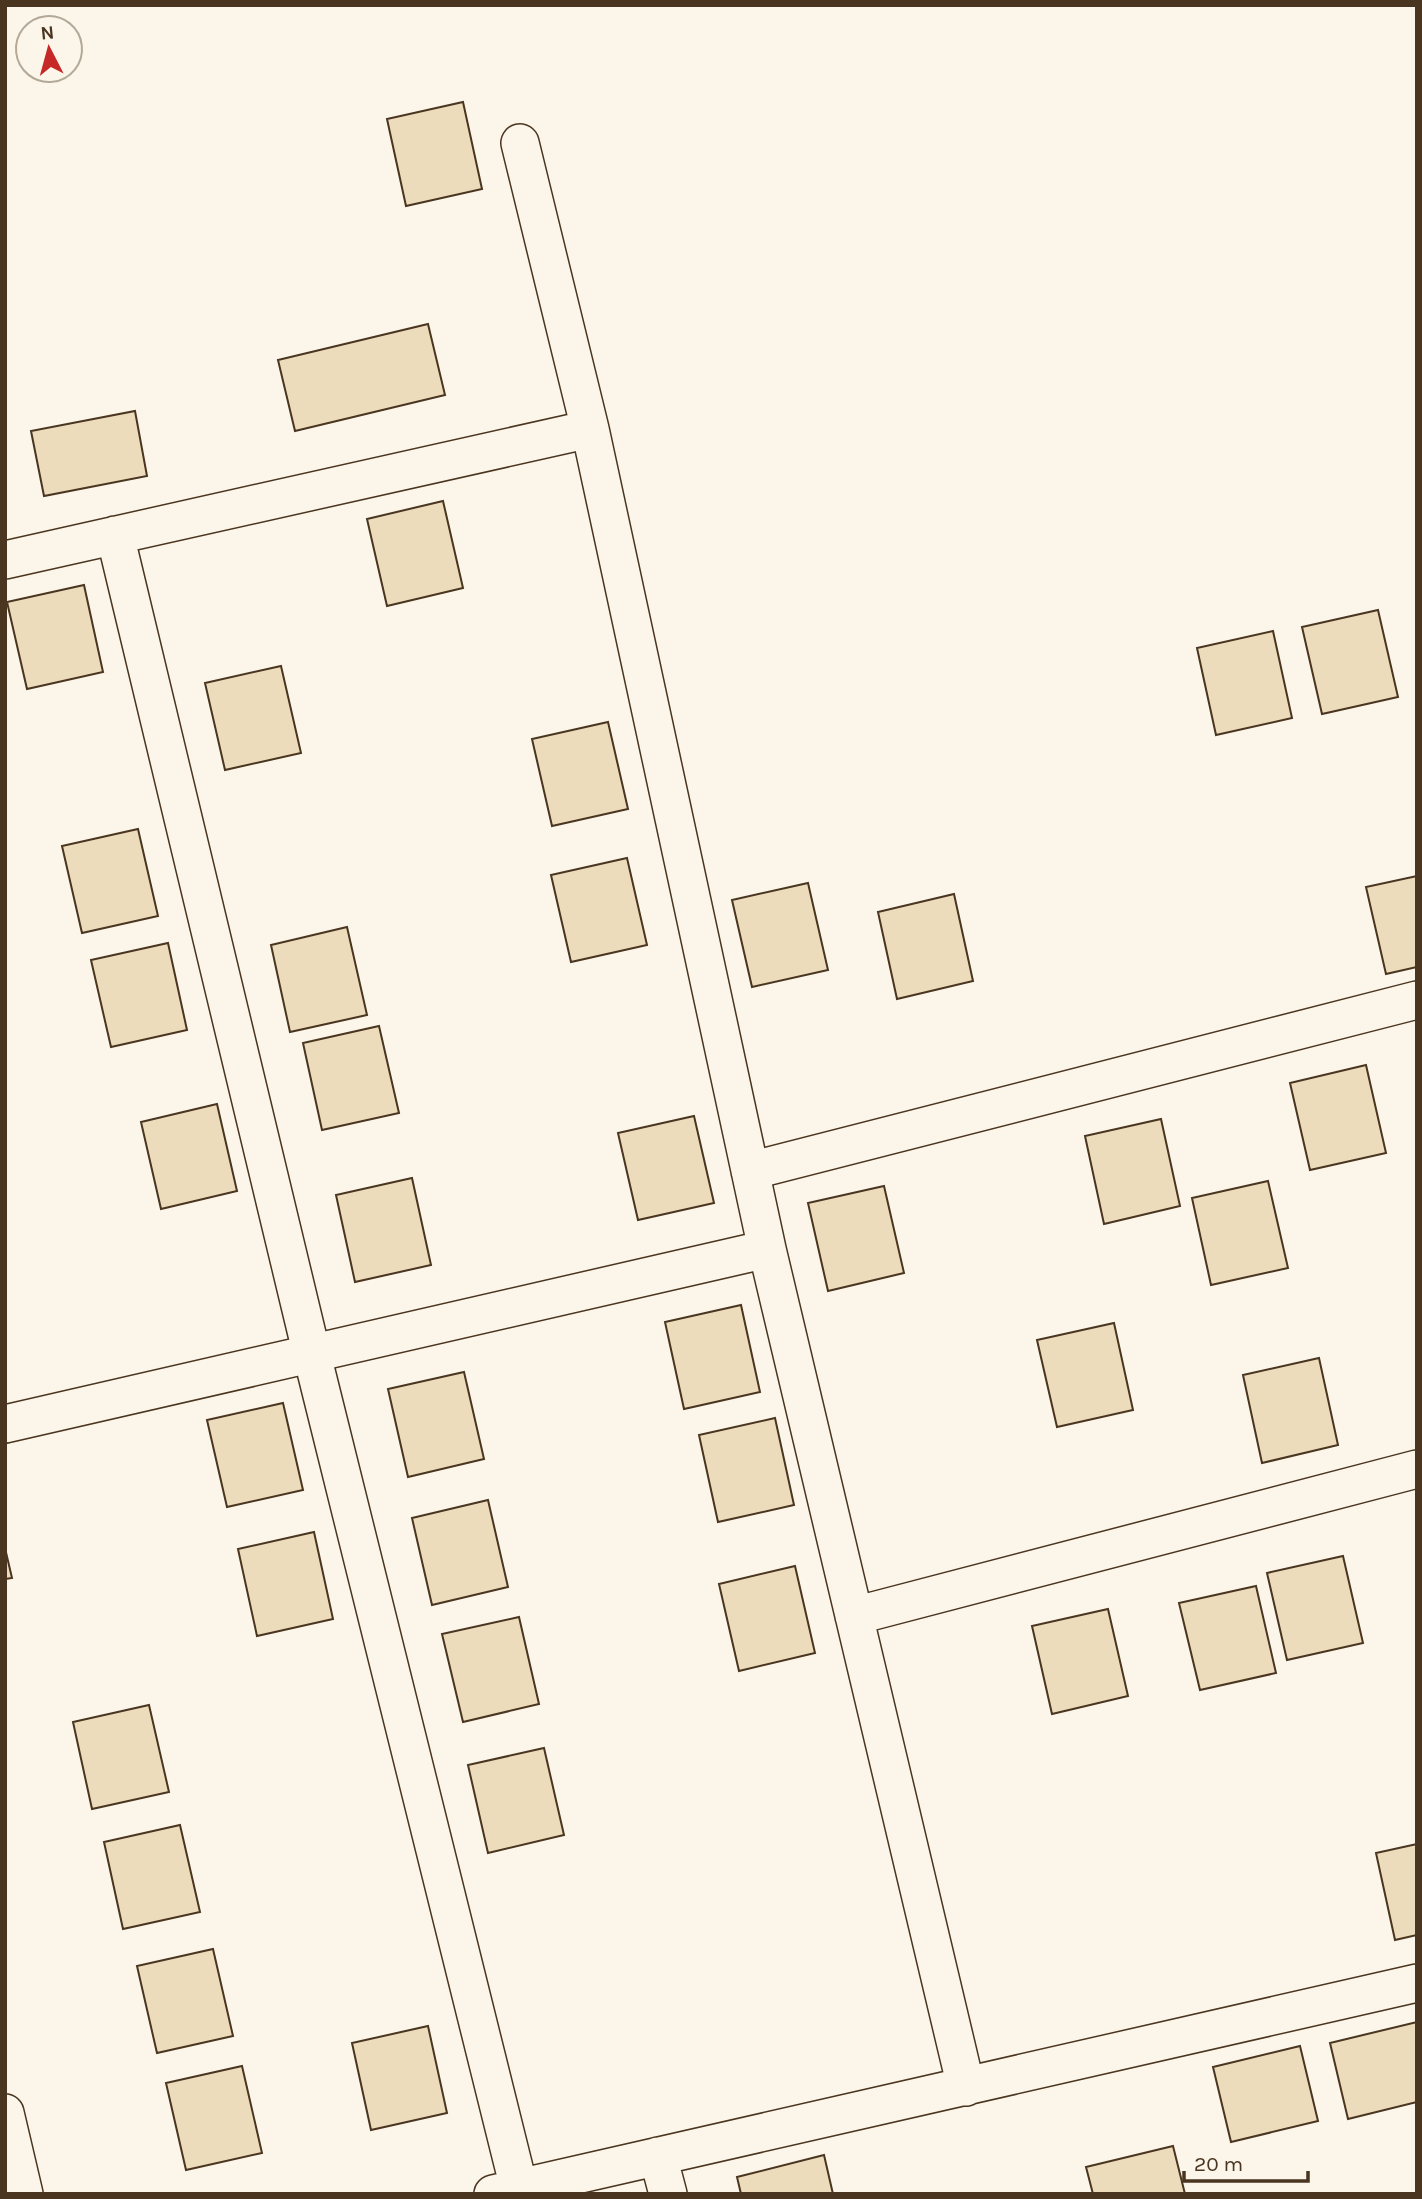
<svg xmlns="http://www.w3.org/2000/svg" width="1422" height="2199" font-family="Karla,sans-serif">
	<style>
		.building { fill: #ecdcbc; stroke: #4a3520; stroke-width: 2 }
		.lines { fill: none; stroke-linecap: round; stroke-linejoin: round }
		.minor-casing { stroke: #4a3520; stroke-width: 40 }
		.minor { stroke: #fbf6e9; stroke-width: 37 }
	</style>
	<rect width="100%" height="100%" fill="#fbf6e9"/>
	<path class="building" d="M463 102 482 189 406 206 387 119Z
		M428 324 445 395 295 431 278 360Z
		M135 411 147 476 44 496 31 431Z
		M443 501 463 588 387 606 367 519Z
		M84 585 103 672 27 689 7 602Z
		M1378 610 1398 697 1322 714 1302 627Z
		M1273 631 1292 718 1216 735 1197 648Z
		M281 666 301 753 225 770 205 683Z
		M608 722 628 809 552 826 532 739Z
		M138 829 158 916 82 933 62 846Z
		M627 858 647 945 571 962 551 875Z
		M1417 876V967L1386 974 1366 887Z
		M808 883 828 970 752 987 732 900Z
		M954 894 973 981 897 999 878 912Z
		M347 927 367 1015 290 1032 271 945Z
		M168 943 187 1030 111 1047 91 960Z
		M379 1026 399 1113 322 1130 303 1043Z
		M1366 1065 1386 1153 1310 1170 1290 1083Z
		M217 1104 237 1191 161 1209 141 1122Z
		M694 1116 714 1203 638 1220 618 1133Z
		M1161 1119 1180 1206 1104 1224 1085 1136Z
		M412 1178 431 1265 355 1282 336 1195Z
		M1268 1181 1288 1268 1211 1285 1192 1198Z
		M884 1186 904 1273 828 1291 808 1203Z
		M741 1305 760 1392 684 1409 665 1322Z
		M1114 1323 1133 1410 1057 1427 1037 1340Z
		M1319 1358 1338 1445 1262 1463 1243 1375Z
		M464 1372 484 1459 408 1477 388 1389Z
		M283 1403 303 1490 227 1507 207 1420Z
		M775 1418 794 1505 718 1522 699 1435Z
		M488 1500 508 1587 432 1605 412 1518Z
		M314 1532 333 1619 257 1636 238 1549Z
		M5 1548 12 1578 5 1579Z
		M1343 1556 1363 1643 1287 1660 1267 1573Z
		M795 1566 815 1653 739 1671 719 1584Z
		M1256 1586 1276 1673 1200 1690 1179 1603Z
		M1108 1609 1128 1696 1052 1714 1032 1626Z
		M519 1617 539 1704 463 1722 442 1634Z
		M149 1705 169 1792 92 1809 73 1722Z
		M544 1748 564 1835 488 1853 468 1765Z
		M180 1825 200 1912 123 1929 104 1842Z
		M1417 1844V1935L1395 1940 1376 1853Z
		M213 1949 233 2036 157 2053 137 1966Z
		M1417 2022V2102L1348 2119 1330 2043Z
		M428 2026 447 2113 371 2130 352 2043Z
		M1300 2046 1318 2121 1231 2142 1213 2067Z
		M242 2066 262 2153 186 2170 166 2083Z
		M1173 2146 1185 2194H1093L1086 2167Z
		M824 2155 833 2194H741L737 2177Z"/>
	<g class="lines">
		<g class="minor-casing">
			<path id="minor" d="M520 143 590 429 767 1249 966 2087
				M115 535 312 1355 519 2188
				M5 560 590 429
				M750 1171 1417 1000
				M5 1424 767 1249
				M854 1616 1417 1469
				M5 2113 24 2194
				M658 2156 668 2194
				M493 2194 1417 1983"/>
		</g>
		<use href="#minor" class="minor"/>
	</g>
	<rect width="1422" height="2199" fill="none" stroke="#4a3520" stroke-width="14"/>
	<g transform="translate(49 49) rotate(354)"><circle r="33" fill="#fbf6e9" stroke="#b4a999" stroke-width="2"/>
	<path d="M0-5L12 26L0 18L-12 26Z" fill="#c62828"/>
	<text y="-10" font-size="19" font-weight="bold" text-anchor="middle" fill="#4a3520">N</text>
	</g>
	<path d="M1184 2171v10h124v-10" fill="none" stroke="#4a3520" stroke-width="3.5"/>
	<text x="1194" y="2171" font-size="21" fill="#4a3520" stroke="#fbf6e9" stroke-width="5" paint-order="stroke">20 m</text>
</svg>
